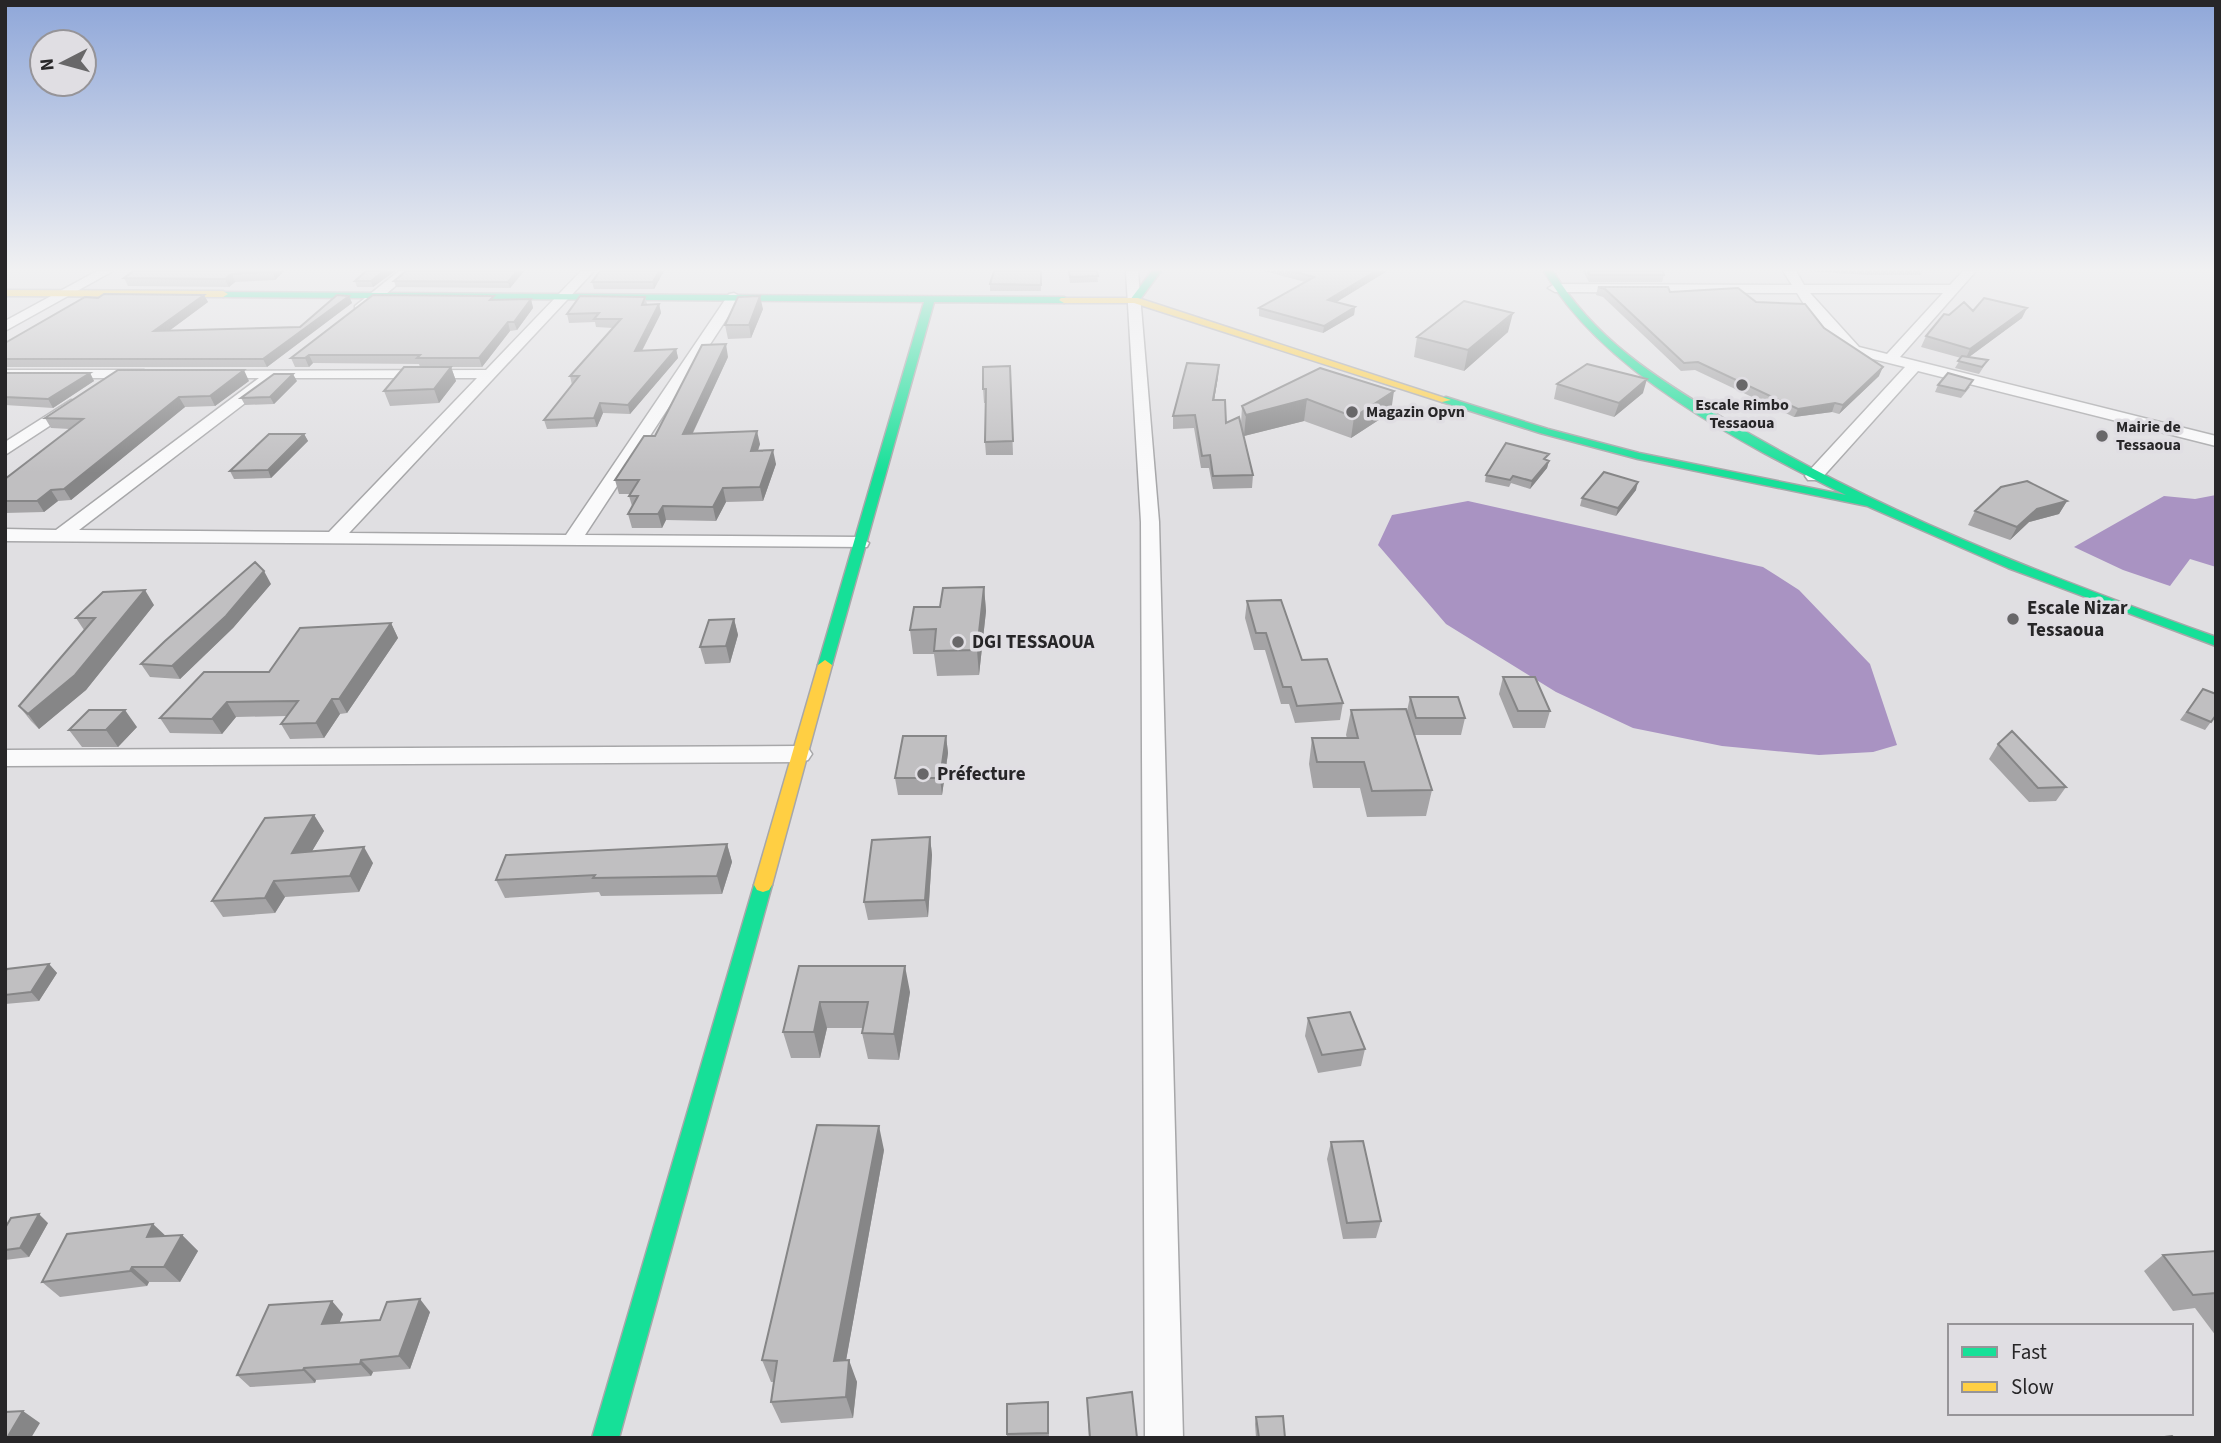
<svg xmlns="http://www.w3.org/2000/svg" width="2221" height="1443" font-family="'Source Sans 3',sans-serif">
	<style>
		.water { fill: #a993c2 }
		.lines { fill: none; stroke-linecap: round; stroke-linejoin: round }
		.street-casing { stroke: #a7a7a9; stroke-width: 3 }
		.fast-casing { stroke: #a7a7a9; stroke-width: 3 }
		.slow-casing { stroke: #a7a7a9; stroke-width: 3 }
		.street { fill: #fafafb; fill-rule: evenodd }
		.fast { fill: #16e098; fill-rule: evenodd }
		.slow { fill: #ffcf43; fill-rule: evenodd }
		.wall { fill: #a5a4a6 }
		.shaded-wall { fill: #868687 }
		.building { fill: #c0bfc1; stroke: #868687; stroke-width: 2 }
		.poi-dot { fill: #686769; stroke: #e0dee3; stroke-width: 2.5 }
		.labels { text-anchor: middle; dominant-baseline: central; stroke-width: 7; stroke-linejoin: round; paint-order: stroke }
		.far-poi-label { font-size: 16px; font-weight: bold; fill: #272628; stroke: #e0dee3; text-anchor: start }
		.poi-label { font-size: 19px; font-weight: bold; fill: #272628; stroke: #e0dee3; text-anchor: start }
	</style>
	<rect width="100%" height="100%" fill="#e0dfe2"/>
	<path class="water" d="M2216 495V567L2190 559 2170 586 2123 570 2074 547 2164 496 2195 499Z
		M1468 501 1763 567 1799 590 1870 664 1897 745 1873 752 1819 755 1722 746 1633 728 1556 692 1446 624 1378 545 1392 515Z"/>
	<g class="lines">
		<g class="street-casing">
			<path id="street" d="M97 271H113L5 331V321Z
				M399 271H413L365 312H355V306Z
				M581 271H594L349 533 566 535 729 294 734 293 741 297 585 535 860 537 869 543 867 547 5 541V529L56 530 259 378H216L209 374 211 371 486 370ZM271 378H477L329 532 79 530 270 384Z
				M1126 271H1138L1159 522 1183 1438H1145L1141 522Z
				M1783 271H1796L1804 285H1950L1963 271H1976L1900 357 2216 436V446L1918 371 1820 480H1808L1805 476 1808 472 1905 367 1849 353 1807 309 1797 293 1555 292 1548 288 1555 284 1792 285ZM1810 293H1943L1887 354 1859 347Z
				M5 370H144L151 374 144 378H5Z
				M71 400 77 402 79 405 77 408 5 455V442Z
				M800 746 808 748 812 754 808 760 800 762 5 766V750Z"/>
		</g>
		<g class="fast-casing">
			<path id="fast" d="M1152 271H1161L1138 302H1132L1130 300Z
				M1544 271H1553C1593 338 1657 379 1723 418 1877 512 2046 576 2216 637V646L2008 568 1867 506 1638 459 1540 433 1442 402V398L1446 397 1548 429 1639 453 1846 495C1743 444 1603 373 1544 271Z
				M220 292 1064 297 1069 300 1064 303 934 302 832 665 825 670 818 665 924 302 223 297 218 294Z
				M763 878 769 880 772 885 619 1438H592L754 885 757 880Z"/>
		</g>
		<g class="slow-casing">
			<path id="slow" d="M5 290 223 291 228 294 223 297 5 296Z
				M1061 298H1138L1451 400 1442 402 1134 303H1064L1059 300Z
				M825 660 832 665 772 885 769 890 763 892 757 890 754 885 818 665Z"/>
		</g>
		<use href="#street" class="street"/>
		<use href="#fast" class="fast"/>
		<use href="#slow" class="slow"/>
	</g>
	<path class="wall" d="M133 271H284L275 280 235 282 229 287 128 286 124 278Z
		M366 271H395L373 287H357L355 281Z
		M524 271 510 288 396 287 394 281Z
		M600 271H664L654 289H594L592 282Z
		M1041 271V291H990V284Z
		M1068 271H1097L1098 282 1070 283Z
		M1264 271H1387L1336 302 1355 307 1354 315 1323 333 1259 316V308L1305 282Z
		M1583 271H1663L1664 275 1662 282H1589Z
		M1806 271H1922L1921 275H1867Z
		M1598 287 1670 292 1756 302 1824 328 1879 376 1839 414 1832 412 1794 417 1695 370 1681 371 1603 297 1596 295Z
		M204 295 208 302 169 331 300 327 349 296 352 303 267 367H5V343L98 298Z
		M645 297 647 304H659L661 313 642 351 676 349 678 358 630 414 603 413 597 427 547 429 544 420 572 385 570 376 613 328 596 327 595 322 569 323 567 314Z
		M531 299 533 308 517 330 510 331 482 367H451L456 381 439 403 390 406 384 391 420 367 419 364 313 363 309 367H295L291 358 496 300Z
		M763 309 751 338 728 339 725 325Z
		M1973 311 2022 318 1969 357 1988 360 1979 374 1955 368 1961 358 1921 347 1926 336 1949 315Z
		M1508 332 1464 371 1414 357 1417 337Z
		M728 357 693 433 760 444 758 451 776 464 763 501 726 502 716 521 666 520 662 528H632L628 514 632 506 629 496 630 494H619L615 480Z
		M1010 366 1013 455H986L985 442 986 403H984L983 389Z
		M1320 368 1391 412 1351 438 1304 421 1244 436 1253 475 1252 488 1213 489 1209 468H1201L1194 428 1173 429V416L1218 377 1214 400 1226 423 1241 424 1242 406Z
		M5 373H90L94 381 53 408 5 405Z
		M249 381 215 406 185 407 71 500 58 501 44 512 5 513V479L70 429 51 428 45 418Z
		M297 381 274 404 245 405 241 398Z
		M1557 384 1643 393 1614 417 1554 399Z
		M1938 385 1970 387 1961 398 1935 392Z
		M304 434 308 441 271 478 234 479 230 471Z
		M1547 460 1549 461 1547 468 1530 489 1511 483 1509 487 1485 482 1486 475Z
		M1636 490 1616 516 1580 506 1582 498Z
		M2067 501 2059 514 2029 522 2010 540 1968 525 1975 511Z
		M271 584 233 628 180 679 150 677 141 664Z
		M984 587 986 611 979 675 937 676 934 654H913L910 630Z
		M1247 601 1343 703 1340 720 1295 723 1289 704H1281L1265 650H1254L1245 618Z
		M154 605 86 690 39 729 31 721 19 706 84 630 76 618Z
		M734 619 738 635 730 663 705 664 700 647Z
		M391 623 398 638 347 713 340 714 324 738 290 739 281 724 287 716 236 717 222 734 170 733 160 718 269 672Z
		M1503 677 1550 711 1545 728H1513L1499 694Z
		M2203 689 2216 715 2205 730 2180 720Z
		M1410 697 1465 718 1461 735H1415L1432 790 1426 816 1367 817 1360 788H1313L1309 764 1312 738H1347L1346 735 1351 710 1407 711Z
		M137 727 118 747H82L69 730Z
		M946 736 948 753 942 795H898L895 778Z
		M1998 744 2066 787 2056 801 2029 802 1989 759Z
		M314 815 324 831 312 851 373 863 359 892 285 897 275 913 223 917 212 901Z
		M930 837 932 855 928 917 868 920 864 902Z
		M727 844 732 862 722 894 601 896 599 892 505 898 496 880Z
		M49 964 57 973 39 1001 5 1004V972Z
		M799 966 910 992 899 1060 868 1059 862 1033 863 1028H827L820 1058H791L783 1032Z
		M1308 1018 1365 1049 1361 1066 1318 1073 1305 1036Z
		M1331 1142 1381 1221 1376 1238 1343 1239 1327 1159Z
		M884 1150 846 1360 857 1382 853 1418 781 1423 771 1402 774 1382H771L762 1360Z
		M48 1223 29 1257 5 1260V1228Z
		M182 1235 198 1251 180 1282H149L147 1286 60 1297 42 1282 166 1236Z
		M2216 1251V1336L2195 1308 2173 1311 2144 1271 2163 1255Z
		M430 1312 410 1369 373 1372 371 1376 316 1380 315 1383 250 1387 237 1375 343 1314 339 1323 380 1320Z
		M1087 1398 1137 1438H1089Z
		M1048 1402 1049 1438H1007V1434Z
		M1256 1417 1285 1438H1256L1255 1424Z"/>
	<path class="shaded-wall" d="M273 271H284L275 280Z
		M384 271H395L373 287 371 281Z
		M517 271H524L510 288 508 282Z
		M659 271H664L654 289 653 282Z
		M1376 271H1387L1327 308 1328 300Z
		M232 274 235 282 229 287 225 279Z
		M204 295 208 302 158 339 154 331Z
		M349 296 352 303 267 367 263 359Z
		M760 296 763 309 751 338 749 325Z
		M531 299 533 308 517 330 514 322Z
		M659 304 661 313 637 360 635 351Z
		M1355 307 1354 315 1323 333 1324 326Z
		M2027 308 2022 318 1965 360 1970 349Z
		M1513 313 1508 332 1464 371 1468 350Z
		M508 322 510 331 482 367 479 358Z
		M726 344 728 357 686 447 683 434Z
		M676 349 678 358 630 414 628 405Z
		M309 355 313 363 309 367 305 358Z
		M1219 365 1218 377 1212 412 1213 400Z
		M451 367 456 381 439 403 434 389Z
		M1883 367 1879 376 1839 414 1843 405Z
		M244 370 249 381 215 406 210 396Z
		M90 373 94 381 53 408 48 399Z
		M293 374 297 381 274 404 270 397Z
		M1647 379 1643 393 1614 417 1619 403Z
		M1394 391 1391 412 1351 438 1354 417Z
		M179 397 185 407 71 500 64 489Z
		M1307 399 1304 421 1244 436 1246 415Z
		M600 403 603 413 597 427 594 418Z
		M1835 403 1832 412 1794 417 1798 409Z
		M757 431 760 444 753 464 751 451Z
		M304 434 308 441 271 478 268 470Z
		M773 450 776 464 763 501 760 487Z
		M1549 461 1547 468 1530 489 1532 481Z
		M1638 482 1636 490 1616 516 1618 508Z
		M723 488 726 502 716 521 713 507Z
		M51 490 58 501 44 512 37 501Z
		M2067 501 2059 514 2029 522 2010 540 2017 527 2037 509Z
		M663 506 666 520 662 528 658 514Z
		M264 571 271 584 233 628 180 679 172 666Z
		M984 587 986 611 979 675 977 650Z
		M145 590 154 605 86 690 39 729 28 714Z
		M734 619 738 635 730 663 726 646Z
		M391 623 398 638 347 713 339 699Z
		M332 699 340 714 324 738 316 723Z
		M227 702 236 717 222 734 212 719Z
		M125 710 137 727 118 747 106 730Z
		M946 736 948 753 942 795 940 778Z
		M314 815 324 831 302 868 292 853Z
		M930 837 932 855 928 917 925 900Z
		M727 844 732 862 722 894 717 876Z
		M364 847 373 863 359 892 350 876Z
		M274 881 285 897 275 913 265 898Z
		M49 964 57 973 39 1001 31 992Z
		M905 966 910 992 899 1060 894 1034Z
		M820 1002 827 1028 820 1058 814 1032Z
		M879 1126 884 1150 842 1383 834 1361Z
		M39 1214 48 1223 29 1257 20 1248Z
		M153 1224 169 1239 147 1237Z
		M182 1235 198 1251 180 1282 164 1267Z
		M132 1267 149 1282 147 1286 130 1271Z
		M420 1299 430 1312 410 1369 399 1356Z
		M332 1301 343 1314 334 1337 322 1324Z
		M361 1360 373 1372 371 1376 360 1364Z
		M849 1360 857 1382 853 1418 846 1397Z
		M304 1368 316 1380 315 1383 303 1370Z
		M23 1411 40 1423 31 1438H7Z"/>
	<path class="building" d="M133 271H273L232 274 225 279 124 278Z
		M366 271H384L371 281H355Z
		M406 271H517L508 282 394 281Z
		M600 271H659L653 282H592Z
		M994 271H1041V285L990 284Z
		M1069 271H1097L1098 276 1070 277Z
		M1292 271H1376L1328 300 1355 307 1324 326 1259 308 1314 277Z
		M1588 271H1663L1664 275H1590Z
		M1598 287H1668L1670 292 1738 288 1756 302 1805 304 1824 328 1883 367 1843 405 1835 403 1798 409 1698 362 1684 363 1605 289Z
		M104 294 204 295 154 331 300 327 337 295 349 296 263 359H5V343L85 297 98 298Z
		M373 295 494 296 490 300 531 299 514 322H508L479 358H417L420 355H309L305 358H291Z
		M580 296 645 297 642 305 659 304 635 351 676 349 628 405 600 403 594 418 544 420 579 376H570L621 319H594L599 313 567 314Z
		M760 296 749 325H725L738 297Z
		M1984 298 2027 308 1970 349 1926 336 1944 314 1949 315 1964 302 1973 311Z
		M1464 301 1513 313 1468 350 1417 337Z
		M726 344 683 434 757 431 751 451 773 450 760 487 723 488 713 507 663 506 658 514H628L638 496H629L639 480H615L644 436H655L702 345Z
		M1962 356 1988 360 1982 367 1958 361Z
		M1187 363 1219 365 1213 400H1225L1226 423 1239 417 1253 475 1213 476 1210 455 1202 456 1195 415 1173 416Z
		M1587 364 1647 379 1619 403 1557 384Z
		M1010 366 1013 441 985 442 986 389H983V367Z
		M404 367H451L434 389 384 391Z
		M1320 368 1394 391 1354 417 1307 399 1246 415 1242 406Z
		M118 370H244L210 396 179 397 64 489 51 490 37 501H5V479L83 419 45 418Z
		M5 373H90L48 399 5 397Z
		M1948 373 1973 380 1965 391 1938 385Z
		M274 374H293L270 397 241 398Z
		M269 434H304L268 470 230 471Z
		M1506 443 1549 454 1544 459 1549 461 1532 481 1513 476 1510 480 1486 475Z
		M1604 472 1638 482 1618 508 1582 498Z
		M2027 481 2067 501 2037 509 2017 527 1975 511 2001 487Z
		M255 562 264 571 226 616 172 666 141 664 165 641Z
		M984 587 977 650 934 651 936 629 910 630 914 607H940L943 588Z
		M145 590 75 675 28 714 19 706 95 618H76L103 592Z
		M1281 600 1302 660 1327 659 1343 703 1297 706 1291 687H1283L1266 633H1256L1247 601Z
		M734 619 726 646 700 647 709 620Z
		M391 623 339 699H332L316 723 281 724 298 701 227 702 212 719 160 718 204 672H269L300 628Z
		M1503 677H1535L1550 711H1518Z
		M2203 689 2216 694V715L2211 722 2187 712Z
		M1410 697H1458L1465 718H1416Z
		M1406 709 1432 790 1372 791 1364 762H1317L1312 738H1358L1351 710Z
		M89 710H125L106 730H69Z
		M2012 731 2066 787 2038 788 1998 744Z
		M903 736H946L940 778H895Z
		M314 815 292 853 364 847 350 876 274 881 265 898 212 901 265 818Z
		M930 837 925 900 864 902 872 840Z
		M727 844 717 876 593 878 595 875 496 880 506 855Z
		M49 964 31 992 5 995V972L7 969Z
		M799 966H905L894 1034 862 1033 868 1002H820L814 1032H783Z
		M1350 1012 1365 1049 1322 1055 1308 1018Z
		M817 1125 879 1126 834 1361 849 1360 846 1397 771 1402 777 1361 762 1360Z
		M1363 1141 1381 1221 1347 1223 1331 1142Z
		M39 1214 20 1248 5 1250V1228L11 1218Z
		M153 1224 147 1237 182 1235 164 1267H132L130 1271 42 1282 67 1234Z
		M2216 1251V1293L2193 1295 2163 1255Z
		M420 1299 399 1356 361 1360 360 1364 304 1368 303 1370 237 1375 269 1305 332 1301 322 1324 380 1320 387 1302Z
		M1132 1392 1137 1438H1090L1087 1398Z
		M1048 1402V1433L1007 1434V1404Z
		M23 1411 7 1438H5V1412Z
		M1283 1416 1285 1438H1259L1256 1417Z
		M2172 1436 2174 1438H2156Z"/>
	<linearGradient id="sky" x2="0" y2="1"><stop stop-color="#8fa7d9"/><stop offset="0.57" stop-color="#f1f1f2"/><stop offset="1" stop-color="#f1f1f2" stop-opacity="0"/></linearGradient>
	<rect width="2221" height="473" fill="url(#sky)"/>
	<g class="poi-dot">
		<circle cx="1742" cy="385" r="7"/>
		<circle cx="1352" cy="412" r="7"/>
		<circle cx="2102" cy="436" r="7"/>
		<circle cx="2013" cy="619" r="7"/>
		<circle cx="958" cy="642" r="7"/>
		<circle cx="923" cy="774" r="7"/>
	</g>
	<g class="labels">
		<g class="far-poi-label">
			<text x="1742" y="405" text-anchor="middle">Escale Rimbo<tspan x="1742" dy="18">Tessaoua</tspan></text>
			<text x="1366" y="412">Magazin Opvn</text>
			<text x="2116" y="427">Mairie de<tspan x="2116" dy="18">Tessaoua</tspan></text>
		</g>
		<g class="poi-label">
			<text x="2027" y="608">Escale Nizar<tspan x="2027" dy="22">Tessaoua</tspan></text>
			<text x="972" y="642">DGI TESSAOUA</text>
			<text x="937" y="774">Préfecture</text>
		</g>
	</g>
	<rect width="2221" height="1443" fill="none" stroke="#272628" stroke-width="14"/>
	<rect x="1948" y="1324" width="245" height="91" fill="#e0dee3" stroke="#969498" stroke-width="2"/>
	<rect x="1962" y="1347" width="35" height="10" fill="#16e098" stroke="#969498" stroke-width="2"/>
	<text x="2011" y="1359" font-size="21" fill="#272628">Fast</text>
	<rect x="1962" y="1382" width="35" height="10" fill="#ffcf43" stroke="#969498" stroke-width="2"/>
	<text x="2011" y="1394" font-size="21" fill="#272628">Slow</text>
	<g transform="translate(63 63) rotate(264)"><circle r="33" fill="#e0dee3" stroke="#969498" stroke-width="2"/>
	<path d="M0-5L12 26L0 18L-12 26Z" fill="#686769"/>
	<text y="-10" font-size="19" font-weight="bold" text-anchor="middle" fill="#272628">N</text>
	</g>
</svg>
